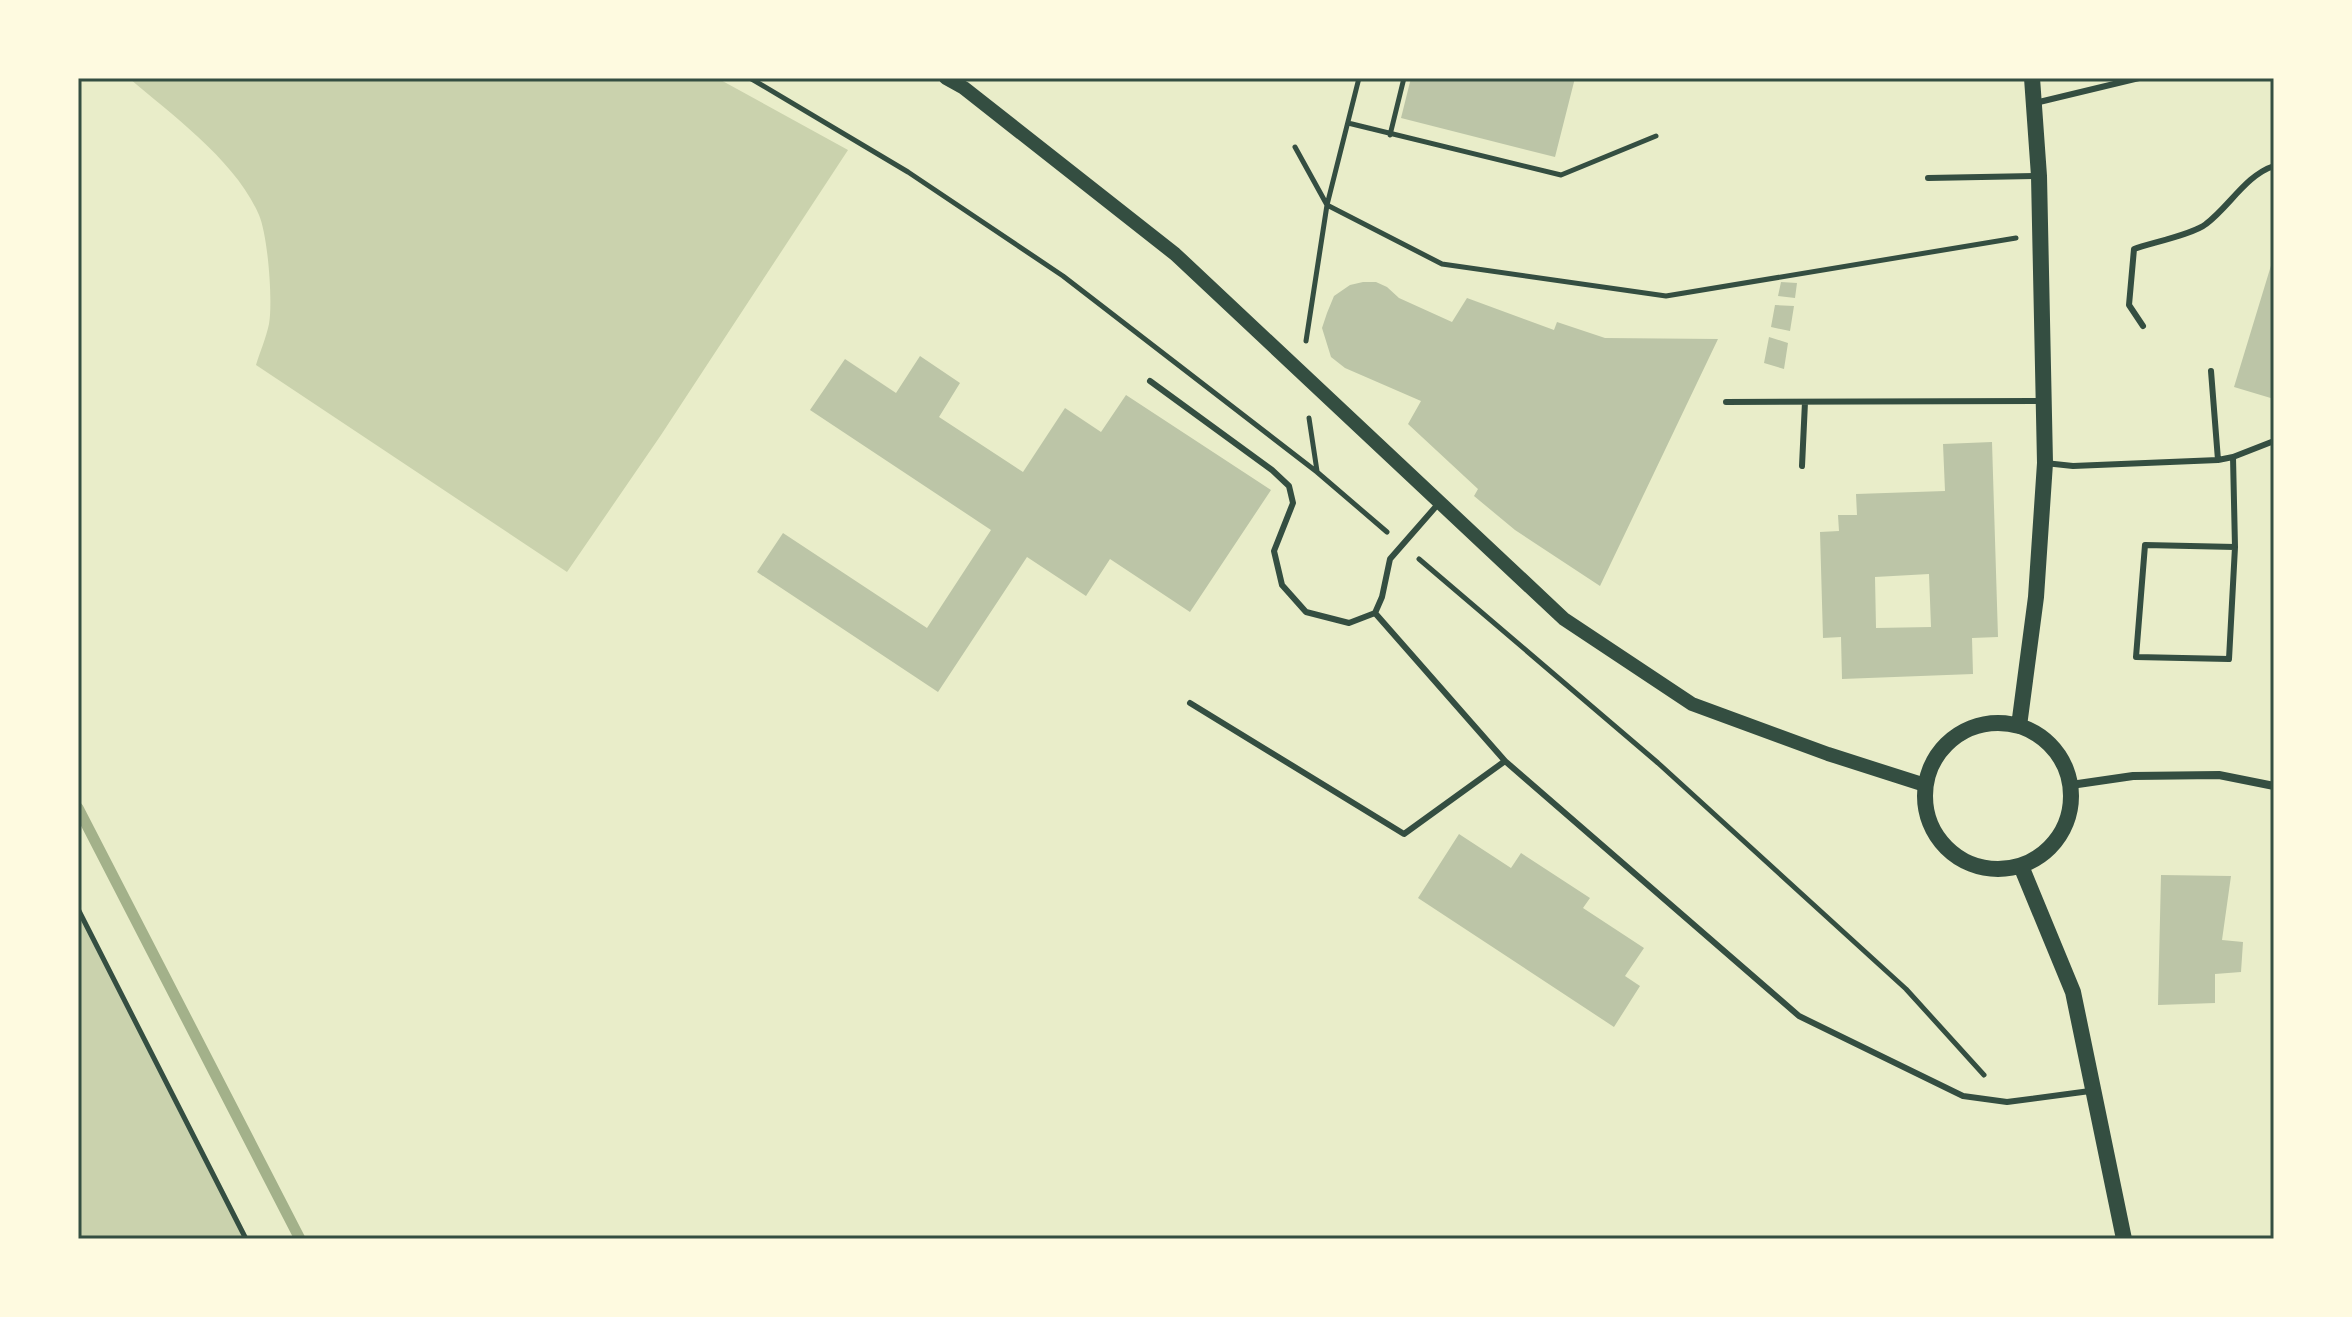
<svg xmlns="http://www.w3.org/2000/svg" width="2352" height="1317" font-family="'DM Sans',sans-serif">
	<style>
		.green { fill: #cad2ad }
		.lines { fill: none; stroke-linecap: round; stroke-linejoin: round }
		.stream { stroke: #a3b18a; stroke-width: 11 }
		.building { fill: #bcc5a7; fill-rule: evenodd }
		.path { stroke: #344e41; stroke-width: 5 }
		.service { stroke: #344e41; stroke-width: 6 }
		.minor { stroke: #344e41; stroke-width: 8 }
		.tertiary { stroke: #344e41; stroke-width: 14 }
		.secondary { stroke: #344e41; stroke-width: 16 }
		.neatline { fill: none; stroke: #344e41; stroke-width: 3 }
	</style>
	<rect width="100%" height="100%" fill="#e9edc9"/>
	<path class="green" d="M129 78H717L848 150 661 435 567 572 256 365C260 352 266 338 269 324 273 302 268 236 259 215 236 161 173 116 129 78Z
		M78 909 249 1239H78Z"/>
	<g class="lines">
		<path class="stream" d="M78 808 300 1239"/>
	</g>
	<path class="building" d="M1411 78H1575L1555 157 1401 118Z
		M2273 259H2274V399L2234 387Z
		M1363 282H1376L1387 287 1399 298 1452 322 1467 298 1554 330 1557 322 1605 338 1718 339 1600 586 1515 530 1474 496 1478 489 1408 424 1421 401 1345 368 1331 357 1322 328 1327 313 1334 296 1350 285Z
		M1781 282 1797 283 1795 298 1778 296Z
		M1775 305 1794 306 1790 331 1771 327Z
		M1769 337 1788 343 1784 369 1764 363Z
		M920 356 960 383 939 417 1023 472 1065 408 1101 432 1126 395 1271 490 1190 612 1110 559 1086 596 1027 557 938 692 757 572 783 533 927 628 991 530 810 410 845 359 896 393Z
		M1992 442 1998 637 1972 638 1973 674 1842 679 1841 637 1823 638 1820 532 1839 531 1838 515H1857L1856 494 1945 491 1943 444ZM1929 574 1931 627 1876 628 1875 577Z
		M1459 834 1511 868 1521 853 1590 898 1583 908 1644 948 1625 976 1640 986 1614 1027 1418 898Z
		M2161 875 2231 876 2222 940 2243 942 2241 972 2215 974V1003L2158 1005Z"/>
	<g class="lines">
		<path class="path" d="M750 78 908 172 1063 276 1317 472 1387 532
			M1348 123 1561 175 1656 136
			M1390 135 1404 78
			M1295 147 1327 205 1442 264 1666 296 2016 238
			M1306 341 1327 205 1359 78
			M1309 418 1317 471
			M1419 559 1658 763 1906 989 1984 1075
			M78 909 246 1239"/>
		<path class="service" d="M2035 103 2139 78
			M1928 178 2036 176
			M2143 326 2129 305 2134 249C2151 243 2194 234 2206 224 2229 207 2246 175 2274 166
			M1150 381 1272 470 1289 486 1293 503 1274 551 1282 585 1306 612 1349 623 1375 613 1382 597 1390 559 1439 503
			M1726 402 2042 401
			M2233 457 2235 547 2229 659 2136 657 2145 545 2235 547
			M2218 460 2233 457 2274 441
			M2045 463 2073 466 2218 460 2211 371
			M1802 466 1805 402
			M1375 613 1505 761
			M1190 703 1404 834 1505 761 1799 1016 1963 1096 2007 1102 2090 1091"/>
		<path class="minor" d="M2071 785 2133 776 2219 775 2274 786"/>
		<path class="tertiary" d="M946 78 964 88 1175 254 1564 619 1692 704 1828 754 1925 785"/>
		<path class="secondary" d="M1925 796a73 73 0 1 1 146 0a73 73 0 1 1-146 0Z
			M2019 726 2036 597 2045 463 2039 176 2032 78
			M2021 866 2073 992 2124 1239"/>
	</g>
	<rect width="2352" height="1317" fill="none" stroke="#fefae0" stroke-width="160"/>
	<rect x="80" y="80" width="2192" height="1157" class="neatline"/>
</svg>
